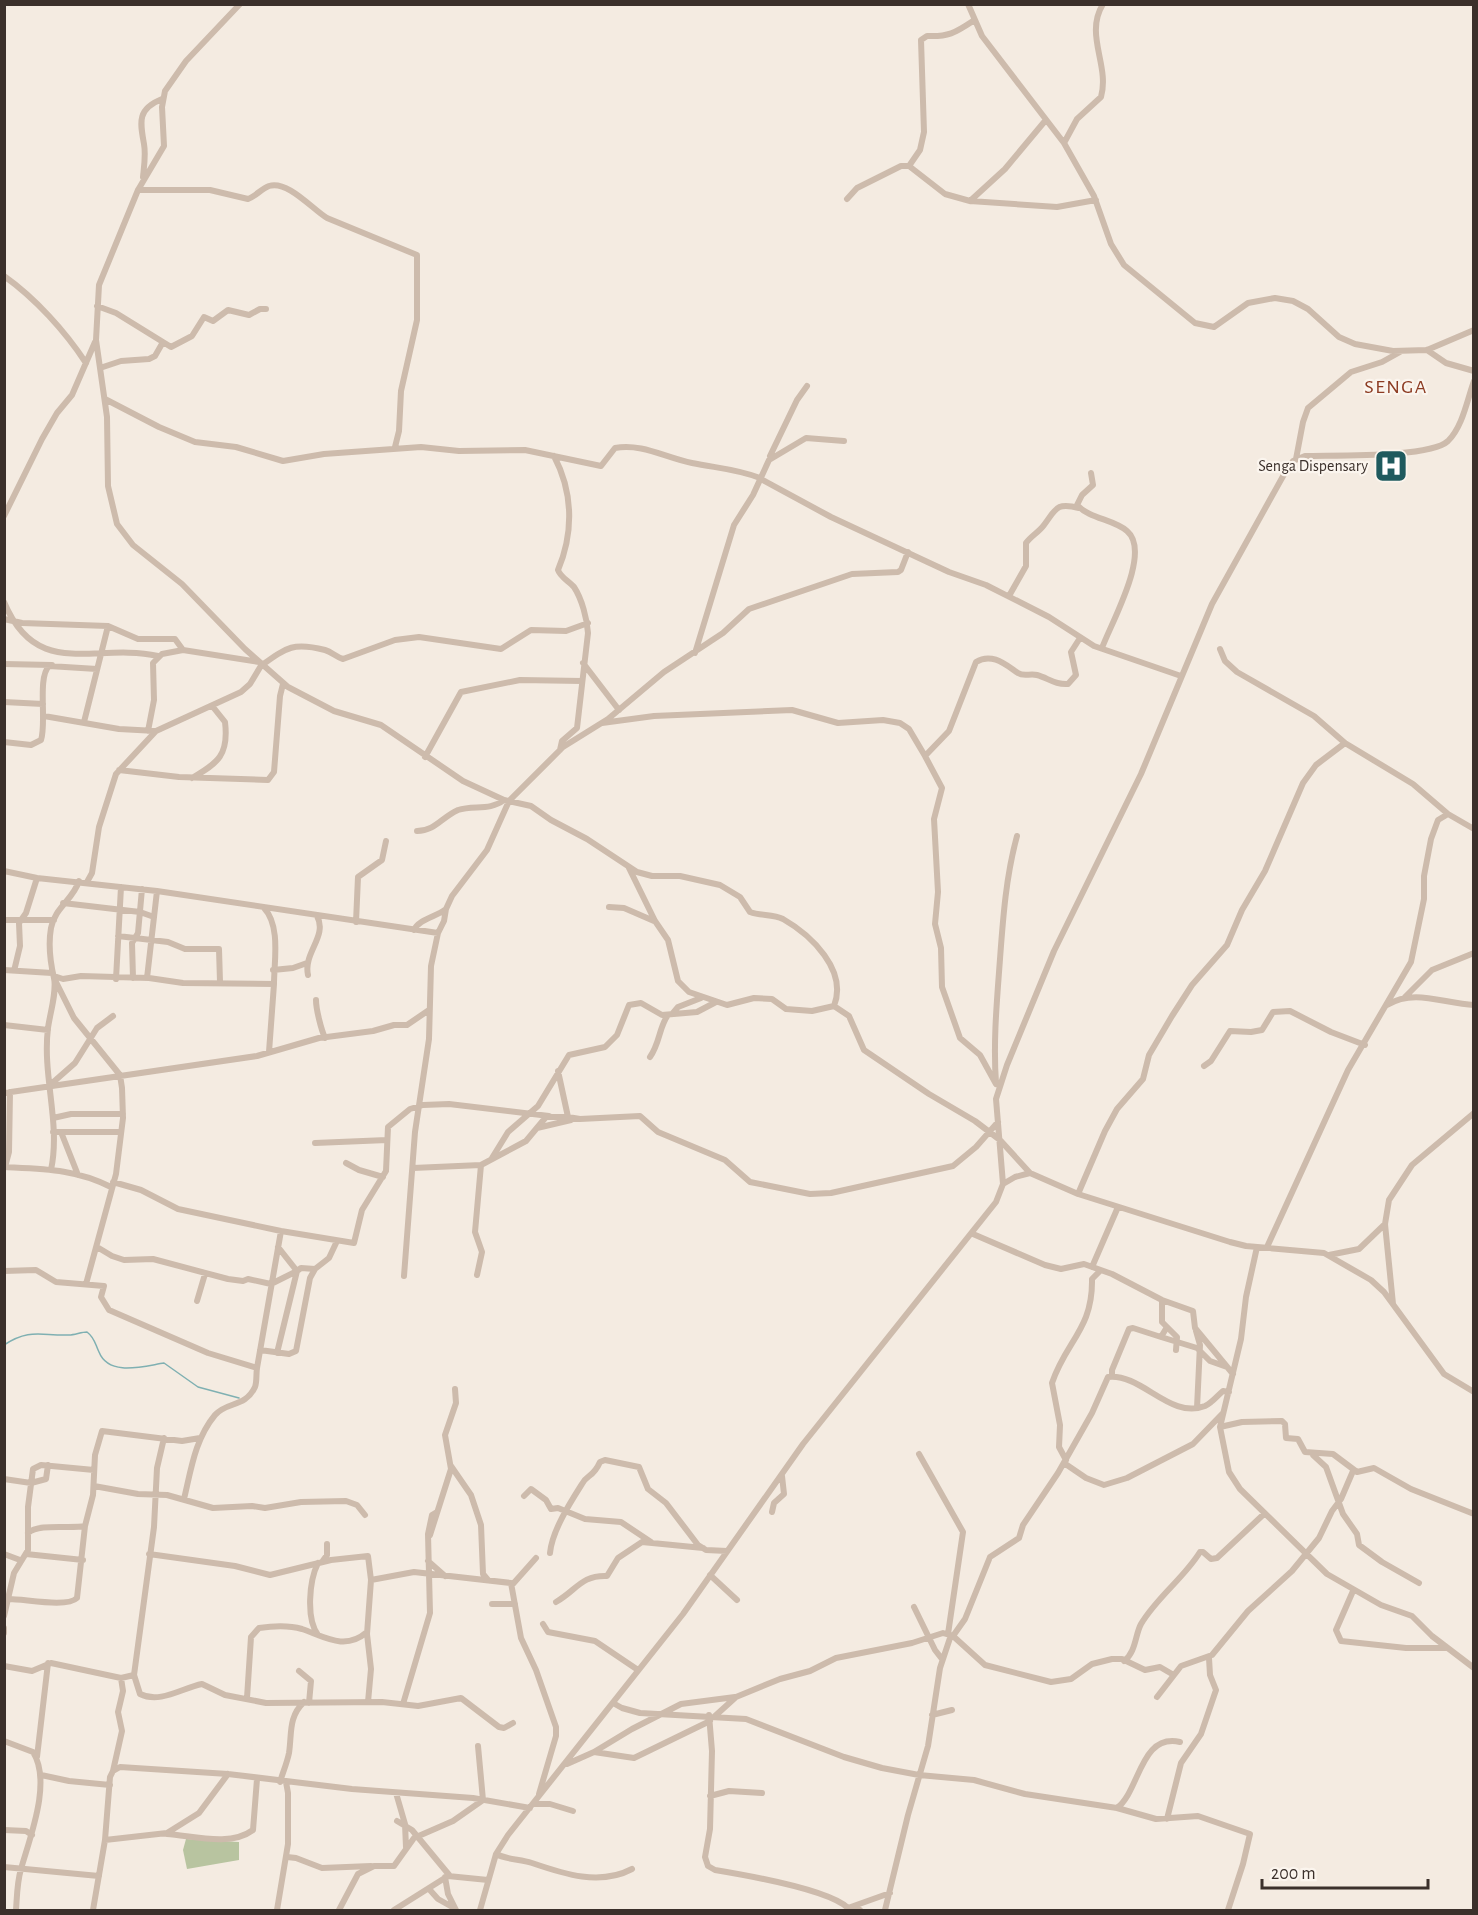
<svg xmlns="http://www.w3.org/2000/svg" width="1478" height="1915" font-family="'Alegreya Sans',sans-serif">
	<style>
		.green { fill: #b8c4a0 }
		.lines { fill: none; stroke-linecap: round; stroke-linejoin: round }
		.stream { stroke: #7fb0b2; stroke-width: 1.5 }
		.minor { stroke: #cdbbac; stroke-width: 6 }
		.labels { text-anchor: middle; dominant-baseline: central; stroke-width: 4.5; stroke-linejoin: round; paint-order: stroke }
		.poi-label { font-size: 16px; fill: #3b302b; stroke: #fbf5ee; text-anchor: end }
		.quarter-label { font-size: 20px; letter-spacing: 1.5px; fill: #8c3b22; stroke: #fbf5ee }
	</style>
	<rect width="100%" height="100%" fill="#f4ebe1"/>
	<path class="green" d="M186 1839 239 1842V1860L187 1869 183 1850Z"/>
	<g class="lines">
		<path class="stream" d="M4 1345C30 1328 41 1336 69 1335 75 1335 81 1332 87 1332 95 1338 95 1344 99 1352 109 1377 144 1366 164 1363L198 1387 239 1398"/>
		<path class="minor" d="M240 4 186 61 165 91 162 107 164 146 138 190 99 285 96 340 107 417 108 486 117 524 133 545 182 584 245 649 288 687 334 711 381 725 463 781 504 800 531 806 551 820 587 839 637 872 652 876H680L720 885 740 897 750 912C761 916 773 914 783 919 811 935 848 970 834 1006
			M968 4 982 36 1064 143 1094 196 1111 244 1124 265 1195 323 1214 327 1248 303 1275 298 1293 301 1308 309 1339 337 1355 344 1393 351 1427 350 1474 330
			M1064 143 1077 119 1101 97C1110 65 1084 35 1103 4
			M909 166 920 150 924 132 921 40 927 36C948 37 955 33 973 21
			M143 177C144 167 146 155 144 144 140 122 137 109 162 99
			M138 190H210L248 199C256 196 261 189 269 186 288 180 313 210 327 218L417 255V320L401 391 399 431 395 447
			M847 199 857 188 901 166H909L945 194 970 201 1057 207 1096 200
			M970 201 1005 169 1045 121
			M4 276C35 298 65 331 86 363
			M97 306 116 313 171 347 192 336 204 317 213 321 228 310 249 315 260 309H266
			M1427 350 1446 363 1474 371
			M100 368 121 361 149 359 155 356 163 342
			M105 399 159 427 195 442 236 447 283 461 324 454 421 447 459 451 525 450 601 466 615 448C642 443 666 458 692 463 716 468 737 469 760 478
			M554 456C573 492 574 532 558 570 560 577 569 581 574 587 582 599 587 619 588 633L577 728 562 741 560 750
			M770 456 797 400 807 386
			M1296 459 1303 422 1308 408 1351 372 1382 362 1400 352
			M1091 473 1093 485 1082 495 1077 505C1090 519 1113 519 1127 531 1152 552 1111 623 1102 648
			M759 478 831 517 949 572 986 585 1049 617 1094 646 1181 676
			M4 516 42 439 57 413 72 395 95 342
			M1009 596 1026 566V543C1031 536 1039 532 1044 525 1056 509 1056 502 1079 508
			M4 602C37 681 94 642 158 656
			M4 619 22 623 108 626 138 639H175L183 650 259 662
			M1220 649 1225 661 1237 672 1314 716 1345 743 1413 784 1448 814 1474 829
			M695 653 734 525 753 495 769 460 806 438 844 441
			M583 663 619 710
			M4 664 52 665
			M262 665C287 647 294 642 325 650 332 652 336 657 343 659L395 640 419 637 501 649 531 630 566 631 588 623
			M4 702 43 704
			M44 716 119 729 156 731 241 692 250 684 262 664
			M84 722 108 626
			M602 723 654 716 792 710 838 723 883 720 900 723 909 729 925 756
			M148 731 154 700 153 663 162 654 183 650
			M4 742 31 745 41 740C47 722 37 678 49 666L97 669
			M425 757 461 692 520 680 582 681
			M119 770 179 777 268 780 274 772 280 696 283 684
			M192 778C218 763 229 755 225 722L213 707
			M417 831C435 831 442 817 458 810 474 805 490 811 504 800
			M629 868 655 921 668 940 678 981 689 992 727 1005 754 998 772 999 786 1009 812 1011 834 1006 849 1016 864 1050 929 1094 975 1121 1000 1140 1030 1173 1078 1194 1230 1242 1246 1246 1324 1253 1371 1280 1384 1292 1444 1374 1474 1392
			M4 871 37 878 157 891 438 933
			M87 882 92 873 99 827 116 774 156 731
			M63 903 140 912 154 917
			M609 907 624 908 654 921
			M4 920H54
			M356 922 358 877 382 860 386 841
			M414 930C419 919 436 917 446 909
			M118 936 168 942 185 949H219L220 982
			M4 970 52 973
			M273 970 293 968 307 963
			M14 971 20 946 19 923 26 913 37 878
			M308 975C303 953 328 936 317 916
			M54 976 63 979 81 976 149 978 183 983 274 984C274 962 281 926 264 908
			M54 978 74 1018 120 1075 122 1088 123 1118 116 1174 86 1284
			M133 978 132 943 138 933 142 889
			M147 978 157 891
			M116 979 121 887
			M1405 997 1432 970 1474 953
			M316 1000C316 1009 321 1029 325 1038
			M1387 1005C1415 988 1444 1004 1474 1005
			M673 1013 678 1007 701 998
			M4 1025 48 1030
			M269 1052 274 984
			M650 1057C660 1043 659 1027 668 1015
			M1204 1066 1211 1061 1230 1031 1251 1032 1262 1030 1273 1012 1290 1011 1331 1032 1365 1045
			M558 1071 568 1117 580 1119 640 1116 658 1132 725 1160 750 1182 810 1194 831 1193 953 1166 976 1147 998 1122
			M996 1083C993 1041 997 1000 1000 959 1003 918 1006 876 1017 836
			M996 1084 980 1055 960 1038 942 987 941 948 935 924 938 892 934 819 942 788 925 756 949 731 976 662C992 652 1006 665 1018 673 1024 677 1030 673 1037 675 1048 678 1055 685 1068 684L1076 675 1071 652 1080 638
			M50 1085 75 1063 97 1028 113 1016
			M4 1093 257 1056 319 1038 373 1031 394 1025H407L429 1010
			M53 1118 71 1114H123
			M537 1128 571 1120
			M53 1132H121
			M61 1132 78 1175
			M315 1143 387 1140
			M492 1158 508 1132 538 1106 569 1055 605 1047 617 1035 629 1005 641 1003 662 1015 697 1012 716 1002
			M346 1163 359 1170 383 1177
			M4 1167C44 1169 76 1169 111 1187
			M5 1167 9 1152 10 1092
			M413 1168 481 1165 526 1141 546 1117H568
			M51 1170C61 1123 42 1076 48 1028 50 1013 57 992 54 978 50 961 48 945 51 928 55 907 73 900 79 881
			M113 1182 141 1190 178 1209 281 1231 354 1243 362 1210 386 1171 388 1127 410 1109 423 1105 449 1104 549 1116
			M1003 1184 1015 1177 1030 1173
			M1078 1194 1105 1131 1117 1109 1143 1079 1149 1055 1172 1016 1192 985 1227 945 1242 910 1265 871 1303 783 1316 765 1345 743
			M973 1234 1045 1265 1061 1269 1084 1264 1112 1274 1162 1300 1193 1311 1195 1328 1233 1374
			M97 1247 112 1256 124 1260 153 1259 228 1279 243 1281 248 1279 271 1284 297 1271 278 1247
			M1257 1247 1246 1297 1241 1339 1220 1427 1229 1472 1240 1489 1327 1574 1381 1605 1412 1616 1432 1636 1474 1668
			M1267 1247 1348 1070 1411 962 1424 899V876L1431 839 1438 820 1448 814
			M1329 1255 1359 1249 1385 1224
			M1092 1267 1118 1207
			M4 1271 36 1270 56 1282 104 1286 101 1297 109 1310 208 1353 257 1368
			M477 1275 482 1252 475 1232 481 1165
			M404 1276 415 1132 429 1039 431 966 438 933 444 921 446 909 452 896 487 850 509 801 563 747 608 719 664 672 723 633 749 609 852 574 898 572 901 570 908 552
			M1162 1300V1322L1177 1337 1176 1350
			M197 1301 205 1274
			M1393 1304 1385 1224 1389 1200 1412 1165 1474 1113
			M1196 1331 1200 1345 1197 1408
			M1161 1337 1197 1348 1210 1361 1227 1367
			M260 1350 289 1354 296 1351 310 1278 315 1269 329 1258 337 1241
			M277 1353 297 1271 301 1268 315 1269
			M1112 1376V1370L1129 1329 1133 1328 1161 1337 1167 1327
			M1220 1427 1242 1422 1282 1421 1285 1424 1286 1438 1298 1439 1305 1452 1333 1454 1357 1472 1374 1468 1411 1489 1474 1514
			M919 1454 963 1532 948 1634
			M1313 1455 1326 1467 1343 1514 1357 1534 1359 1545 1382 1562 1419 1583
			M1066 1460 1059 1447 1060 1425 1052 1383C1066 1341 1093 1329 1092 1279L1100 1271
			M1064 1463 1086 1478 1104 1485 1127 1478 1193 1444 1223 1413
			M451 1466 471 1495 481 1525 483 1574 488 1580
			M4 1479 31 1483 46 1479 48 1465
			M94 1486 138 1494 167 1495 213 1508 252 1506 265 1508 301 1502 346 1501 357 1505 365 1515
			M524 1496 531 1489 546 1500 551 1509 558 1508 585 1519 621 1522 651 1542
			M184 1499C191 1470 195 1439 215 1415 227 1401 245 1408 255 1387 257 1382 256 1374 257 1368L281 1231
			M772 1512 774 1503 784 1494 782 1476
			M28 1533C39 1523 69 1529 85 1526
			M430 1535 451 1469 445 1435 456 1403 455 1389
			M550 1553C552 1531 570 1503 582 1484 587 1474 593 1478 600 1462L605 1460 639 1467 648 1489 666 1503 698 1545 706 1550 727 1551
			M4 1554 20 1560
			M26 1554 83 1560
			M149 1554 235 1566 270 1575 331 1560 368 1556 371 1580 367 1634 371 1669 368 1702
			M428 1561 445 1576
			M322 1562 327 1555V1544
			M710 1575 737 1600
			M371 1580 414 1572 511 1583 521 1638 536 1670 556 1727V1736L539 1794
			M512 1585 536 1558
			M1353 1591 1336 1630 1341 1641 1406 1648H1446
			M9 1599C25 1599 67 1608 77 1598L85 1526 93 1495 95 1455 102 1431 182 1441 200 1438
			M556 1602C577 1590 581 1575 607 1576L618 1558 642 1542 703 1548
			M492 1604H515
			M914 1607 935 1650 942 1659
			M4 1616 14 1573 28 1550V1507L33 1469 41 1465 94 1470
			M543 1624 548 1632 595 1641 638 1670
			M4 1628V1633
			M318 1635C306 1619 309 1581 318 1563
			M953 1636 965 1619 990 1557 1019 1538 1023 1525 1058 1473 1092 1413 1108 1377C1142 1373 1170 1420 1205 1406 1212 1403 1217 1396 1223 1391L1229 1392
			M1124 1661C1136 1652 1135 1635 1141 1624 1157 1597 1184 1578 1200 1552H1203L1211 1559 1217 1558 1264 1514
			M4 1666 32 1671 51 1663 121 1678 134 1675 140 1694C160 1704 182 1688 202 1684L225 1695 266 1703 382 1702 418 1706 461 1698 499 1727 504 1728 513 1723
			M299 1671 311 1681 309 1703
			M134 1675 154 1527 157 1468 164 1438
			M1157 1697 1181 1666 1212 1655 1248 1611 1292 1571 1319 1538 1332 1511 1341 1499 1353 1471
			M247 1698 251 1637 259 1628C273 1626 288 1625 302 1629 325 1637 345 1651 367 1632
			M613 1703 622 1708 640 1713 746 1719 844 1757 882 1768 919 1775 974 1780 1025 1794 1117 1808 1156 1819 1198 1816 1250 1834 1243 1864 1228 1910
			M403 1704 430 1613 428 1534 432 1515 437 1512
			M709 1715 712 1751 710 1829 705 1857 708 1866 715 1870C745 1875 828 1889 848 1908V1910
			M932 1715 952 1710
			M715 1716 736 1697 780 1679 810 1671 836 1658 912 1643 943 1633 953 1636 985 1665 1051 1682 1071 1679 1092 1664 1112 1659H1122L1145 1670 1160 1667 1172 1674
			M4 1741 33 1752C52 1782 30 1837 21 1869 17 1882 17 1897 16 1910
			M594 1752 632 1729 681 1704 735 1697
			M37 1757 48 1663
			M567 1764 594 1752 634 1758 710 1721
			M113 1771 122 1731 118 1712 123 1691 121 1678
			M41 1775 69 1781 110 1785
			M280 1782C283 1772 287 1763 289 1753 292 1734 288 1717 304 1702
			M396 1793 405 1824 406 1847
			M710 1796 729 1791 762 1793
			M533 1804H550L573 1811
			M1117 1808C1140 1791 1140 1733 1180 1742
			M1167 1819 1181 1763 1201 1734 1216 1690 1210 1675 1209 1658
			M397 1821 412 1830 450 1876
			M4 1830 26 1831 32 1835
			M167 1834C194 1836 230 1847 253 1830L257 1779
			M105 1840 167 1833 199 1813 228 1774
			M496 1854C508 1860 519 1859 532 1863 564 1874 600 1886 632 1869
			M287 1857 296 1858 322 1868 371 1866
			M4 1867 99 1876
			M445 1877 448 1894 456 1910
			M429 1889 438 1899 454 1908
			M848 1908 890 1893
			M849 1908 860 1910
			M93 1910 105 1840 110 1777 113 1771 120 1767 228 1774 352 1789 473 1798 530 1808
			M277 1910 288 1844V1793L286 1782
			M339 1910 358 1874 374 1866H394L414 1838 453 1821 483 1800 478 1746
			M394 1910 448 1876 488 1880
			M480 1910 496 1854 508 1835 683 1614 803 1444 996 1202 1003 1184 996 1099 1007 1065 1054 951 1141 774 1212 604 1287 469 1293 461 1305 456C1333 455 1430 458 1448 441 1463 426 1467 400 1474 381
			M885 1910 908 1815 928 1746 940 1668 951 1635"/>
	</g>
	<defs>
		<g id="hospital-square" transform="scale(1.725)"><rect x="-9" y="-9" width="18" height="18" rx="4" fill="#1f5a5e" stroke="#fbf5ee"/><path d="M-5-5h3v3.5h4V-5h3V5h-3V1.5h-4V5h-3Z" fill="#fff"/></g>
	</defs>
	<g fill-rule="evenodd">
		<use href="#hospital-square" x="1391" y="466"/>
	</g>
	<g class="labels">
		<g class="poi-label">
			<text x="1368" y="466">Senga Dispensary</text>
		</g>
		<g class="quarter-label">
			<text x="1396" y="387">SENGA</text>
		</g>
	</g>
	<rect width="1478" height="1915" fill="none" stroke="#3b302b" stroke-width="12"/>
	<path d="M1262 1879v9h166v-9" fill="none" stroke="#3b302b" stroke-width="3"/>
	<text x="1271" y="1879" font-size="18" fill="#3b302b" stroke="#fbf5ee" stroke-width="4.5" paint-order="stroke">200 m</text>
</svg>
